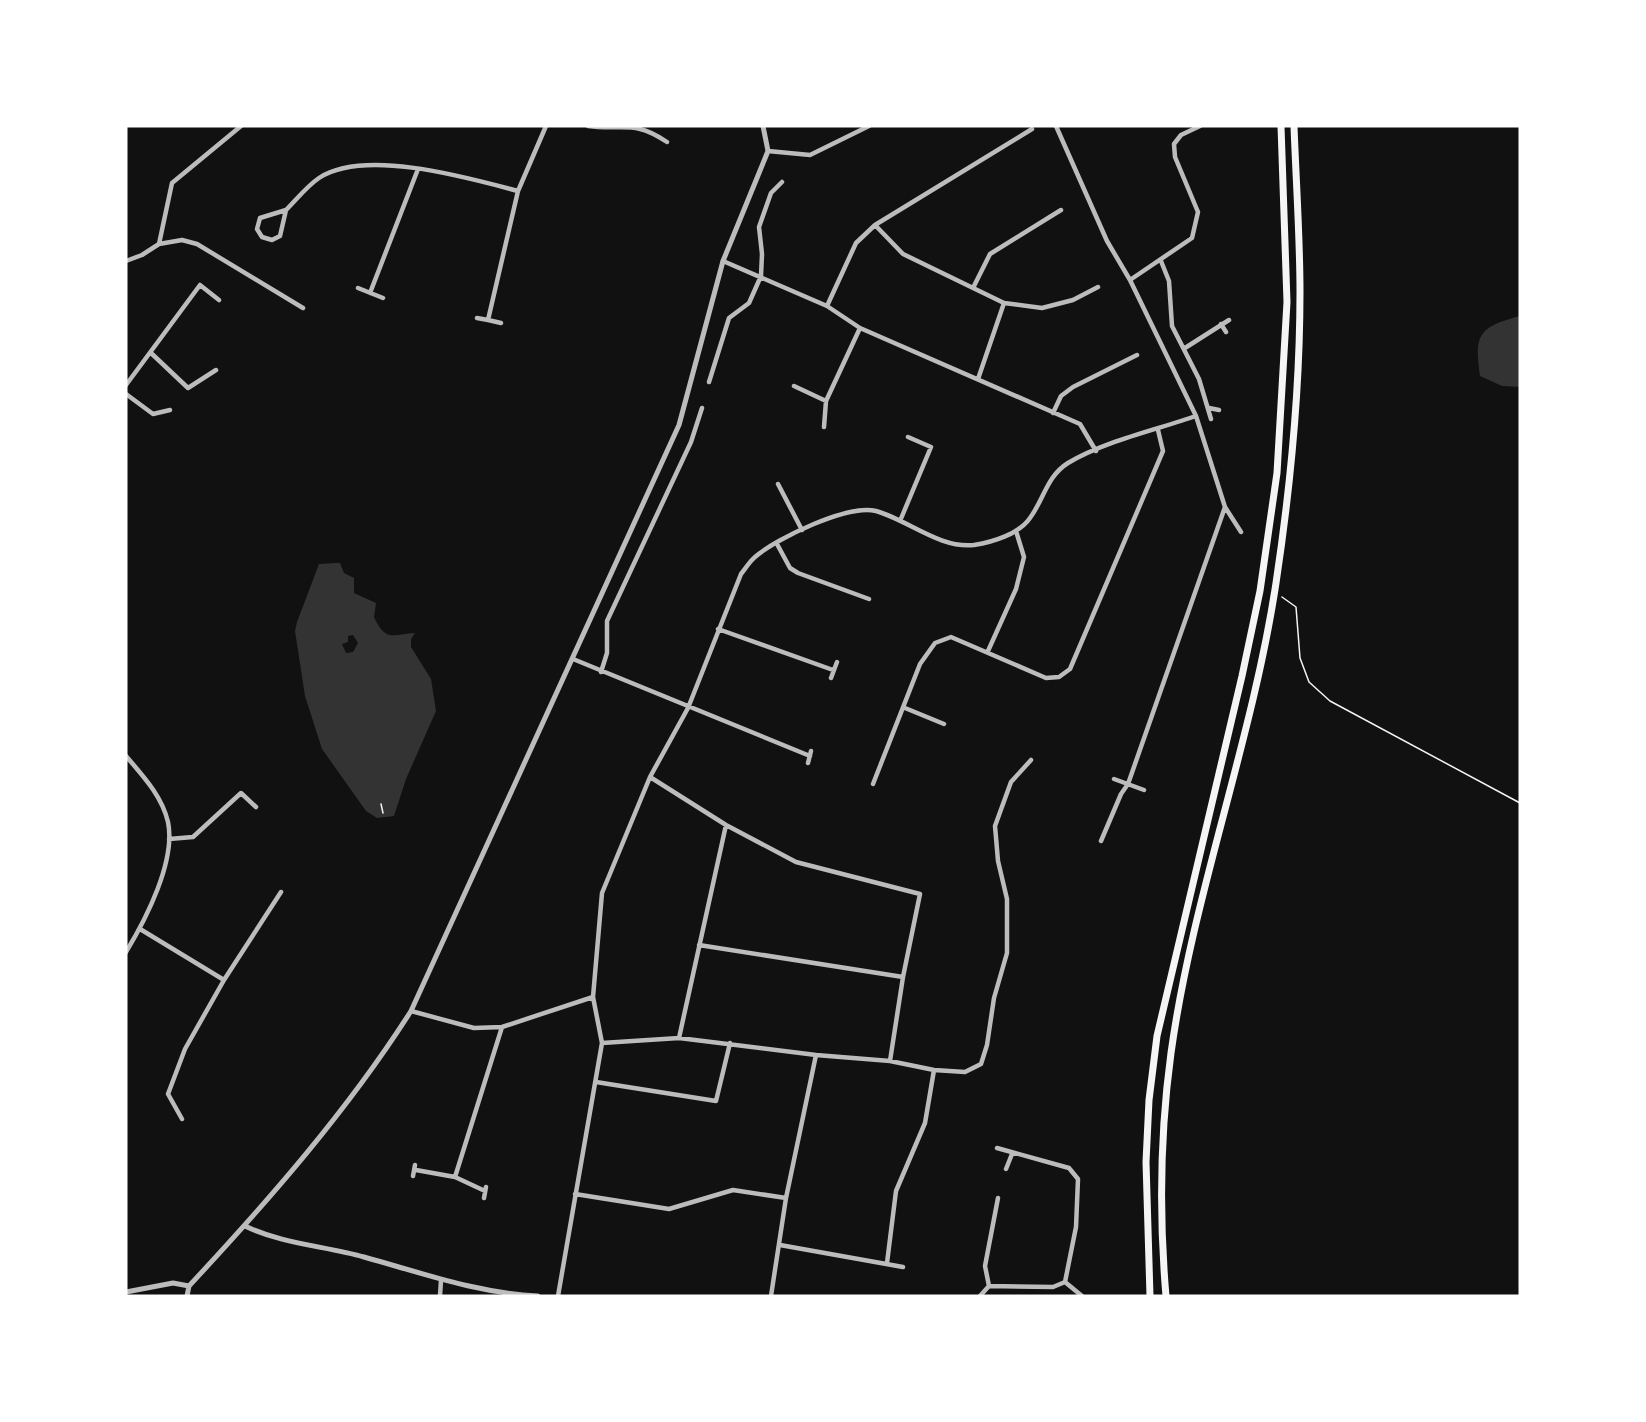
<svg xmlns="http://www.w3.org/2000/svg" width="1646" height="1422" font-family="'PT Sans',sans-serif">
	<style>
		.water { fill: #333; fill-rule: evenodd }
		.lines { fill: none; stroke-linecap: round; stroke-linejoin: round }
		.path { stroke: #f5f5f5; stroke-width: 1.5 }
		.minor { stroke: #bcbcbc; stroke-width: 4.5 }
		.tertiary { stroke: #bcbcbc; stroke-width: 5 }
		.trunk { stroke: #f5f5f5; stroke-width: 7 }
	</style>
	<rect width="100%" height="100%" fill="#111"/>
	<path class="water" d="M1520 316V387L1502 386 1480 376C1474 335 1478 327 1520 316Z
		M335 563H340L344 573 354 578V593L376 603 374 617C386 643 393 634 415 633L411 639V647L431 679 436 711 406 779 394 816 377 818 366 811 322 749 305 696 295 631 297 622 319 564ZM353 635 358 643 353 652 346 653 342 644 348 642V636Z"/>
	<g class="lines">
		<path class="path" d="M1282 597 1296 607 1300 658 1309 682 1330 701 1520 803
			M381 804 383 813"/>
		<path class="minor" d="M588 126C623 131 633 119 667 142
			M1056 126 1107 241 1130 280 1196 416 1225 507 1241 532
			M768 151 810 155 869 126
			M286 210C296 200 307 186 319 178 365 148 469 178 518 191
			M286 210 280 236 272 240 262 237 257 229 260 218Z
			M875 225 903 254 1004 303 1042 308 1073 300 1098 287
			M159 244 182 240 197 244 303 308
			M126 261 142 255 159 244 172 183 241 126
			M723 261 827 306 860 328 1080 424 1096 451
			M1161 261 1169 281 1172 326 1199 379 1211 419
			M1130 280 1192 238 1198 212 1175 157 1174 144 1181 135 1200 126
			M358 288 383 298
			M973 288 990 254 1061 210
			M370 293 418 169
			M827 306 856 243 875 225 1032 129
			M477 318 488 320
			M501 323 488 320 518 191 546 126
			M1221 324 1226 332
			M1185 348 1229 320
			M151 353 188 388 216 370
			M978 379 1004 303
			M709 382 729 318 749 303 761 276 762 254 759 227 771 193 782 182
			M126 385 200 285 219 300
			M794 386 826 401
			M126 394 153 414 170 410
			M1209 408 1219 410
			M1053 413 1061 396 1073 387 1137 355
			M824 427 826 401 860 328
			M778 484 802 530
			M900 521 931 447 908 437
			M777 544 790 568 798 573 869 599
			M718 629 833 670
			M988 651 1016 589 1024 557 1016 531
			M573 659 810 756
			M601 672 607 653V621L691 442 702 408
			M831 678 837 662
			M905 708 944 724
			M126 756C143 776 162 796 168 822 176 861 146 919 126 952
			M808 763 811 751
			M650 777 726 825 796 862 920 894 903 977 890 1061
			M1114 779 1144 790
			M873 784 920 664 935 643 951 637 1046 678 1059 677 1070 669 1163 451 1158 430
			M169 839 193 837 241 793 256 807
			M1101 841 1121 794 1128 784 1225 507
			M140 929 224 980
			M699 945 903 977
			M411 1011 474 1028 502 1027 593 997
			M679 1038 726 825
			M602 1043 679 1038 816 1055 890 1061 934 1070 965 1072 981 1064 987 1045 994 998 1007 953V899L998 861 995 826 1011 782 1031 760
			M596 1082 716 1101 730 1043
			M182 1119 168 1094 185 1049 224 980 281 892
			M1006 1169 1012 1154
			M416 1170 455 1177 485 1191
			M413 1176 415 1165
			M455 1177 502 1027
			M575 1194 669 1209 733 1190 786 1198
			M484 1198 486 1187
			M780 1245 903 1267
			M887 1263 896 1191 925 1123 934 1070
			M1065 1282 1082 1296
			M989 1286 985 1266 998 1198
			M440 1296 441 1280
			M558 1296 602 1043 593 997 602 893 650 777 688 708 741 574C745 569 750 561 755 557 777 538 848 504 876 511 908 520 940 549 974 545 993 542 1019 534 1030 518 1044 499 1047 476 1068 463 1105 441 1156 430 1196 416
			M771 1296 786 1198 816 1055
			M980 1296 989 1286 1053 1287 1065 1282 1076 1227 1078 1179 1069 1168 997 1148"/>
		<path class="tertiary" d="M245 1226C282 1244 325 1246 364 1257 422 1273 477 1293 538 1296
			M189 1286C269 1200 348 1110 411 1011L679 425 723 261 768 151 763 126
			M126 1292 173 1283 189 1286
			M187 1296 189 1286"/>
		<path class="trunk" d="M1150 1296 1146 1162 1149 1100 1157 1036 1242 676 1260 591 1277 473 1287 302 1281 126
			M1166 1296C1159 1215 1160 1134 1171 1053 1193 894 1252 742 1276 583 1290 490 1300 386 1300 292 1300 237 1296 181 1294 126"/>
	</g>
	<rect width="1646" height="1422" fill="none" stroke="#ffffff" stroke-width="255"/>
</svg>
